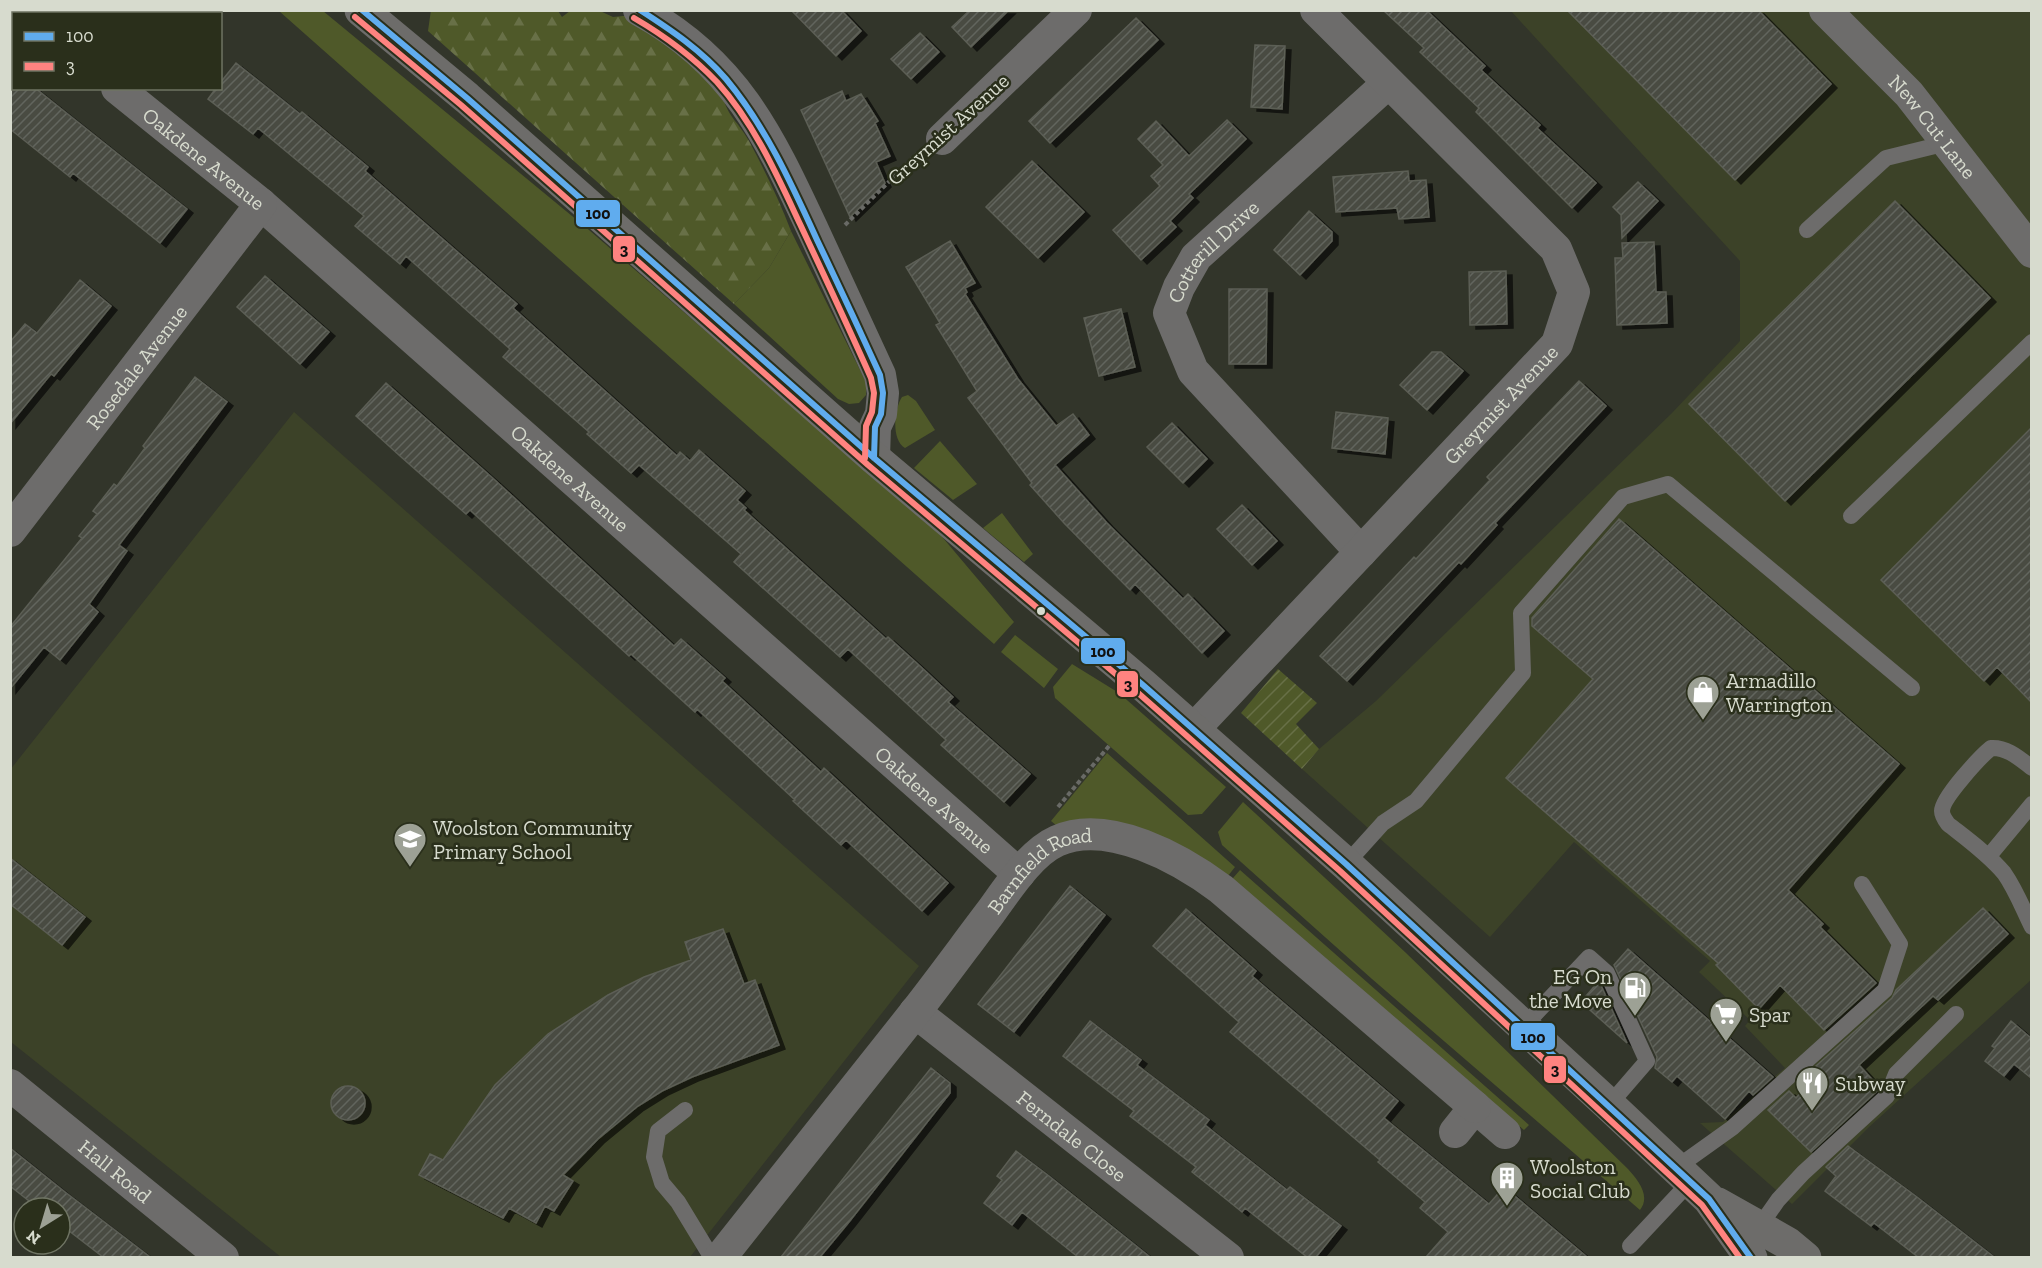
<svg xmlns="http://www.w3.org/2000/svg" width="2042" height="1268" font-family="'Zilla Slab',serif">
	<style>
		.built { fill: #3c4228 }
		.grass { fill: #4f5929 }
		.forest { fill: url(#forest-firs) }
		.garden { fill: url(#garden-furrows) }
		.building { fill: url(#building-hatch); stroke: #5c5e55; stroke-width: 1.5; filter: url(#shadow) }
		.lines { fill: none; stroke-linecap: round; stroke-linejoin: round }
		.path { stroke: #696a66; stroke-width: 4; stroke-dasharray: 4.5 3; stroke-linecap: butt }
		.lane { stroke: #6d6c6b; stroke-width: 16 }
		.street { stroke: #6d6c6b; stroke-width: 32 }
		.primary { stroke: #6d6c6a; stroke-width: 33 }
		.bus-1-casing { stroke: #2a2f1b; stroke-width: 10 }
		.bus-2-casing { stroke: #2a2f1b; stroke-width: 10 }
		.bus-1 { stroke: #60acee; stroke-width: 6 }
		.bus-2 { stroke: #ff8380; stroke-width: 6 }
		.bus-dot { fill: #d7dbce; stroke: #2a2f1b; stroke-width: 2 }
		.labels { text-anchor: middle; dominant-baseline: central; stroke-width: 5; stroke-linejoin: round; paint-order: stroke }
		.street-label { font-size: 21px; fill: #d7dbce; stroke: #2a2f1b }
		.poi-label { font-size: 21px; fill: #d7dbce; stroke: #2a2f1b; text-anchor: start }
		.line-badge { stroke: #2a2f1b; stroke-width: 2 }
		.pale-badge-label { font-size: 16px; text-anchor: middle; font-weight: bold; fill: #111 }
	</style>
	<defs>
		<pattern id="forest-firs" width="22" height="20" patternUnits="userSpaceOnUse" patternTransform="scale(1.5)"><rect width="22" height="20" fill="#4f5929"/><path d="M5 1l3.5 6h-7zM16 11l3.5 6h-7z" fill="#687047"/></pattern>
		<pattern id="garden-furrows" width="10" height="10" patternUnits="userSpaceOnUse" patternTransform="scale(1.5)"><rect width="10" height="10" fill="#4f5929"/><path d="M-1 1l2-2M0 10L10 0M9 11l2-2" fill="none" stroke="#687047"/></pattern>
		<pattern id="building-hatch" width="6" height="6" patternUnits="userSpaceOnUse" patternTransform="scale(1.5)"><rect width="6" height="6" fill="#494c43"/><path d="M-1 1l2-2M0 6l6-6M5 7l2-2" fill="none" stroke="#62655d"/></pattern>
		<filter id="shadow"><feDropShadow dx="6" dy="4" stdDeviation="0" flood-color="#0009"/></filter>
	</defs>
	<rect width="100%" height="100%" fill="#32352a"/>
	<path class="built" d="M1511 11H2031V980L1869 1127 1792 1204 1700 1123 1723 1122 1785 1068 1745 1026 1750 1020 1699 972 1710 961 1574 842 1490 937 1302 769 1319 749 1376 701 1672 413 1740 341V261Z
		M294 412 919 966 690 1257H281L11 1042 10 770Z"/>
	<path class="grass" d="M279 11H323L589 230 938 532 1014 622 994 644Z
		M791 231 866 382V395L859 403 849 404 838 399 734 304 769 268Z
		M908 395 916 401 935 430 905 448C891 440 894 409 902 397Z
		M940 441 977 484 953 500 914 468Z
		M1002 513 1033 554 1024 562 983 528Z
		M1015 635 1058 669 1044 688 1001 652Z
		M1072 664 1119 693 1226 787 1202 814 1188 815 1055 698 1053 687Z
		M1107 753 1235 867 1224 881 1057 826 1051 821Z
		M1243 802 1405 952 1628 1169C1638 1180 1651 1196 1640 1210L1372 979 1222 845 1218 832Z
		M1240 870 1529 1125 1524 1130 1227 885Z"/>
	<path class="forest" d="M431 10 558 11 562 17 570 11H600L613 17 633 15 646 22 722 93C727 117 738 121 749 141 765 171 779 200 791 231L769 268 734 304 428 31Z"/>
	<path class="garden" d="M1278 669 1317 703 1296 724 1319 749 1302 769 1241 713Z"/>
	<path class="building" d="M791 10H841L861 31 836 56Z
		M970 10H1009L971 47 952 27Z
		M1383 10H1426L1485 66 1481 70 1540 125 1537 128 1596 183 1572 208 1476 112 1479 108 1420 52 1424 48Z
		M1567 10H1758L1831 84 1735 180Z
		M1136 18 1158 40 1050 143 1029 121Z
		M920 33 939 52 911 79 891 59Z
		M1255 45 1285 46 1282 109 1251 107Z
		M236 63 300 114 302 112 368 167 365 171 517 304 513 308 677 456 680 452 690 461 699 450 745 491 737 500 746 508 744 510 886 639 888 637 920 666 953 697 948 702 1030 774 1004 802 941 745 946 740 848 649 840 657 734 562 741 554 639 465 631 473 587 434 589 432 503 357 510 349 406 256 400 264 355 226 364 216 258 128 253 134 208 99 216 88H220V83Z
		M10 88H35L187 209 160 243 73 173 70 177 10 129Z
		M842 91 846 101 861 94 878 121 875 123 890 156 876 162 885 183 850 217 801 110Z
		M1227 120 1246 139 1189 194 1193 198 1170 221 1176 227 1141 260 1113 230 1160 186 1151 176 1163 165 1138 139 1156 121 1189 156Z
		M1032 161 1084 212 1038 258 986 207Z
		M1408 171 1409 181 1426 180 1429 217 1399 219 1397 208 1336 212 1333 177Z
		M1638 182 1658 201 1622 238 1621 215 1613 207Z
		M1895 201 1990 298 1785 501 1689 404Z
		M1309 211 1332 232V241L1300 275 1274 250Z
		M950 241 975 283 965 288 967 292 965 294 1018 379 1056 426 1073 414 1089 435 1055 465 1107 523 1183 599 1188 594 1224 631 1202 653 1135 584 1130 590 1064 523 1030 485 1032 483 968 398 977 391 936 325 940 323 906 267Z
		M1654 242 1656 292H1666L1667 323 1617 325 1615 258H1623L1622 243Z
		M1506 271 1507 324 1470 325 1469 272Z
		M265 276 329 332 300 364 237 307Z
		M80 280 111 306 54 376 51 374 10 424V342L25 324 37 333Z
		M1229 289H1267L1266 364H1229Z
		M1121 309 1135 367 1099 376 1084 318Z
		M1432 352H1441L1463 371 1427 410 1400 385Z
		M195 377 227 402 119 545 127 551 89 604 98 612 60 660 44 647 10 689V627L82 538 79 536 97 514 93 511 114 484 117 486 145 448 143 446Z
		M1579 381 1606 406 1495 523 1497 525 1461 564 1459 562 1347 681 1320 656 1414 557 1416 559 1490 480 1487 477Z
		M386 383 496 481 674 646 681 639 725 678 722 681 821 772 824 768 948 883 922 911 846 840 841 845 818 824 793 801 795 800 697 709 695 712 631 654 629 656 470 510 466 514 400 456 356 416Z
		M1336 412 1388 418 1385 454 1332 448Z
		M1172 423 1207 459 1183 483 1147 447Z
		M2031 428V702L1997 667 1984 681 1881 580Z
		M1242 505 1277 541 1252 565 1217 529Z
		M1619 519 1899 764 1788 890 1823 924 1820 927 1876 983 1824 1030 1780 985 1759 1009 1716 965 1718 963 1506 778 1593 679 1532 626V618Z
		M10 858 85 917 62 945 10 904Z
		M1070 886 1105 915 1014 1032 978 1004Z
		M1983 908 2008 934 1938 1000 1933 996 1859 1065 1879 1087 1878 1090 1811 1152 1768 1110 1789 1091 1796 1098 1821 1071 1816 1066 1892 998 1896 990Z
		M1186 909 1256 971 1252 976 1398 1101 1384 1118 1489 1204 1504 1187 1587 1257H1426L1448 1232 1420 1208 1425 1202 1378 1162 1380 1160 1230 1032 1239 1022 1153 946Z
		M723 929 744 984 755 980 779 1045 692 1077 662 1091 638 1106 598 1139 563 1175 573 1181 554 1211 545 1206 536 1223 509 1208 503 1218 419 1175 430 1154 443 1160 495 1085 548 1034 608 995 644 977 691 960 685 942Z
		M1628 949 1773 1077 1753 1095 1749 1091 1725 1119 1677 1076 1672 1082 1655 1068 1657 1057 1614 965Z
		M1599 981 1627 1043 1581 1002Z
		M1090 1021 1141 1060 1137 1065 1209 1120 1205 1125 1287 1190 1290 1187 1341 1226 1316 1257H1307L1245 1208 1242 1212 1216 1191 1192 1172 1196 1167 1130 1116 1134 1111 1063 1056Z
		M2011 1021 2031 1038V1078L2014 1064 2004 1076 1985 1061 1995 1048 1992 1046Z
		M931 1068 950 1083V1093L849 1222 820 1257H781Z
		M331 1103a17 17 0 1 1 34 0a17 17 0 1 1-34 0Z
		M1848 1146 1917 1197 1994 1257H1918L1874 1223 1871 1226 1825 1191 1836 1176 1826 1167Z
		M10 1148 65 1192 150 1257H103L60 1224V1208H38L10 1186Z
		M1016 1151 1049 1176 1150 1257H1078L1022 1212 1012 1225 984 1203 1002 1180 997 1176Z"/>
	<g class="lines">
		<path class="path" d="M845 225 917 154
			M1058 807 1109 746"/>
		<path class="lane" d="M1807 230 1886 158 1947 143
			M1851 516 2032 342
			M2032 768C2019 758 2007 747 1991 748 1980 757 1942 798 1942 811 1942 816 1945 820 1948 824 1967 839 1988 854 2004 873 2016 890 2023 909 2032 927
			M1989 856 2032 804
			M1346 864 1383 823 1416 801 1523 673 1521 613 1623 497 1668 484 1912 688
			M1523 1027 1589 957 1607 973 1647 1061 1609 1105
			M685 1110 658 1131 654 1157 662 1183 678 1202 712 1258
			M1676 1168 1732 1128 1885 990 1900 944 1862 884
			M1759 1227 1778 1200 1803 1173 1887 1096 1896 1074 1956 1014
			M1630 1246 1690 1182"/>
		<g class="street">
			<path d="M19 10 23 14"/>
			<path d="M639 10C735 62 769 136 813 230 835 278 858 327 880 375L883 393 881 414 875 427 874 458"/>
			<path id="s1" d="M1825 10 1909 94 2032 252"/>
			<path id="s2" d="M117 88 261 204 1019 874"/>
			<path d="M942 139 1076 10"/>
			<path id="s3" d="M10 531 261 204"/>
			<path id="s4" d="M1361 552 1193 371 1169 313 1179 287 1196 257 1388 83"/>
			<path id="s5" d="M1193 730 1557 344 1574 292 1556 249 1316 10"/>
			<path id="s6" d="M915 1012 1228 1258"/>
			<path id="s7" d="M10 1085 223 1258"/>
			<path d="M1455 1132 1475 1107 1505 1133"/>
			<path id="s8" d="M720 1258C785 1176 851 1094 916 1011 941 979 965 946 990 913 1007 890 1030 853 1057 841 1108 818 1181 859 1221 889L1475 1107"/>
		</g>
		<path class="primary" d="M361 10 467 98 874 458 1143 685 1346 864 1609 1105 1709 1199 1751 1258
			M1718 1204 1787 1243 1805 1258"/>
		<g class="bus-1-casing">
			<path id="bus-1" d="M362 10 467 98 874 458 1143 685 1346 864 1709 1199 1751 1258
				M640 10C671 30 701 50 726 79 766 127 792 185 818 242 839 286 860 331 880 375L883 393 881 414 875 427 874 458"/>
		</g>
		<g class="bus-2-casing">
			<path id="bus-2" d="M355 17 461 105 868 465 1137 692 1340 871 1702 1205 1740 1258
				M634 18C665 36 692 56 717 82 754 123 777 175 800 224 824 275 848 326 871 378L874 393 872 412 866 426 865 458"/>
		</g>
		<use href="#bus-1" class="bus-1"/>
		<use href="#bus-2" class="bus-2"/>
	</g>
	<defs>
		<g id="shop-pin" transform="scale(1.725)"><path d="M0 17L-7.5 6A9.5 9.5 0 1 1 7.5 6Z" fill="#9da195" stroke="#2a2f1b"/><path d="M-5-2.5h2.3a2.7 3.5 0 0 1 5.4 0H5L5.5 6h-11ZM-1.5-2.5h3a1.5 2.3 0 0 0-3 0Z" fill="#fff"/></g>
		<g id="school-pin" transform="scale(1.725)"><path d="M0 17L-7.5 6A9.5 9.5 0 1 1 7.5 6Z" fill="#9da195" stroke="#2a2f1b"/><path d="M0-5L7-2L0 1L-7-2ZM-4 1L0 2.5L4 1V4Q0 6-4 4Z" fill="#fff"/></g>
		<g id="fuel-pin" transform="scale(1.725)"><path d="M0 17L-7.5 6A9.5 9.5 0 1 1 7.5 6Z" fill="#9da195" stroke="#2a2f1b"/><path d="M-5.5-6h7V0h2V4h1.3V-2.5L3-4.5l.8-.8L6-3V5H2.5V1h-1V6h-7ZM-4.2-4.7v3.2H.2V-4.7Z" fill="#fff"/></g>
		<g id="supermarket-pin" transform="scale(1.725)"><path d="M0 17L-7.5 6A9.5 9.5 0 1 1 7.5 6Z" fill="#9da195" stroke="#2a2f1b"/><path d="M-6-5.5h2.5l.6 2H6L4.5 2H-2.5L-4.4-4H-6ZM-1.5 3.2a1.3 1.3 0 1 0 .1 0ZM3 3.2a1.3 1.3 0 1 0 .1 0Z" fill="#fff"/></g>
		<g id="restaurant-pin" transform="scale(1.725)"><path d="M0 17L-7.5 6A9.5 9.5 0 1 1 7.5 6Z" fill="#9da195" stroke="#2a2f1b"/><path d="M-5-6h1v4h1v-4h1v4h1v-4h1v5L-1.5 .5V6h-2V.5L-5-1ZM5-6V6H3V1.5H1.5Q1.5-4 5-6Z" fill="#fff"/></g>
		<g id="building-pin" transform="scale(1.725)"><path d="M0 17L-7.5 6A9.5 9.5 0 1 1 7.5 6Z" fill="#9da195" stroke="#2a2f1b"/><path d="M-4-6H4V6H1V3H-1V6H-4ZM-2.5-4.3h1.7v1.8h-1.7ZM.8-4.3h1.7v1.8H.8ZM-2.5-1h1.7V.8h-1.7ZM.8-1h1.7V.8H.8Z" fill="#fff"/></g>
	</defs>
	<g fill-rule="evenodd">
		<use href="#shop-pin" x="1703" y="692"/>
		<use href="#school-pin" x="410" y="839"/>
		<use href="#fuel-pin" x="1635" y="988"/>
		<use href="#supermarket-pin" x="1726" y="1014"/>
		<use href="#restaurant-pin" x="1812" y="1083"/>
		<use href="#building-pin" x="1507" y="1178"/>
	</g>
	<circle class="bus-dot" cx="1041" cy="611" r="5"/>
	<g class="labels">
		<g class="street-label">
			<text stroke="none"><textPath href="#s1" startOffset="159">New Cut Lane</textPath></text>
			<text transform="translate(948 129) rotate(-42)">Greymist Avenue</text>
			<text stroke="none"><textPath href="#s2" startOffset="112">Oakdene Avenue</textPath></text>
			<text stroke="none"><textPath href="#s4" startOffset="387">Cotterill Drive</textPath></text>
			<text stroke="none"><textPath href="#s3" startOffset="207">Rosedale Avenue</textPath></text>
			<text stroke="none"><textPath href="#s5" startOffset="448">Greymist Avenue</textPath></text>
			<text stroke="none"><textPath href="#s2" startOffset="598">Oakdene Avenue</textPath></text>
			<text stroke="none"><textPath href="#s2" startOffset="1084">Oakdene Avenue</textPath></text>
			<text stroke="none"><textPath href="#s8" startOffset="507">Barnfield Road</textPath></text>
			<text stroke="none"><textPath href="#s6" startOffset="200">Ferndale Close</textPath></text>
			<text stroke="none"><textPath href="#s7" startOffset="136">Hall Road</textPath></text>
		</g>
		<g class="poi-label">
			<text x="1726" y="680">Armadillo<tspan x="1726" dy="24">Warrington</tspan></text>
			<text x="433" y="827">Woolston Community<tspan x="433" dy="24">Primary School</tspan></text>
			<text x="1612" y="976" text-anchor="end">EG On<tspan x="1612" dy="24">the Move</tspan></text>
			<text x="1749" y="1014">Spar</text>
			<text x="1835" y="1083">Subway</text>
			<text x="1530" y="1166">Woolston<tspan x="1530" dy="24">Social Club</tspan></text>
		</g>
	</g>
	<g class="line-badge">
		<rect x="575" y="199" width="46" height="29" rx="6" fill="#60acee"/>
		<rect x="612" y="235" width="24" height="28" rx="6" fill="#ff8380"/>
		<rect x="1080" y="637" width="46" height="28" rx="6" fill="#60acee"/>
		<rect x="1116" y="670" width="23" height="28" rx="6" fill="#ff8380"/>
		<rect x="1510" y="1022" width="46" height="29" rx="6" fill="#60acee"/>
		<rect x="1543" y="1055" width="24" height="29" rx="6" fill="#ff8380"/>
	</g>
	<g class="pale-badge-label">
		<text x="598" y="219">100</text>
		<text x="624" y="255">3</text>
		<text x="1103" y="657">100</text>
		<text x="1128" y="690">3</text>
		<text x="1533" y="1043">100</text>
		<text x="1555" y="1075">3</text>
	</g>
	<rect width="2042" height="1268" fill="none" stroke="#d7dbce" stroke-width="24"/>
	<rect x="12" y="12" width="210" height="78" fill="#2a2f1b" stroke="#6f7463" stroke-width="1.5"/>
	<rect x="24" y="32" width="30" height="9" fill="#60acee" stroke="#6f7463" stroke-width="1.5"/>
	<text x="66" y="42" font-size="18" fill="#d7dbce">100</text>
	<rect x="24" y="62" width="30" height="9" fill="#ff8380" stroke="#6f7463" stroke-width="1.5"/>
	<text x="66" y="72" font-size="18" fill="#d7dbce">3</text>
	<g transform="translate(42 1226) rotate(217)"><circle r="28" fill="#2a2f1b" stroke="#6f7463" stroke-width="1.5"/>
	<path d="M0-4.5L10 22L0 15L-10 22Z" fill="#9da195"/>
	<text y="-9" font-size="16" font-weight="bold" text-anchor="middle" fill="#d7dbce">N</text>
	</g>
</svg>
